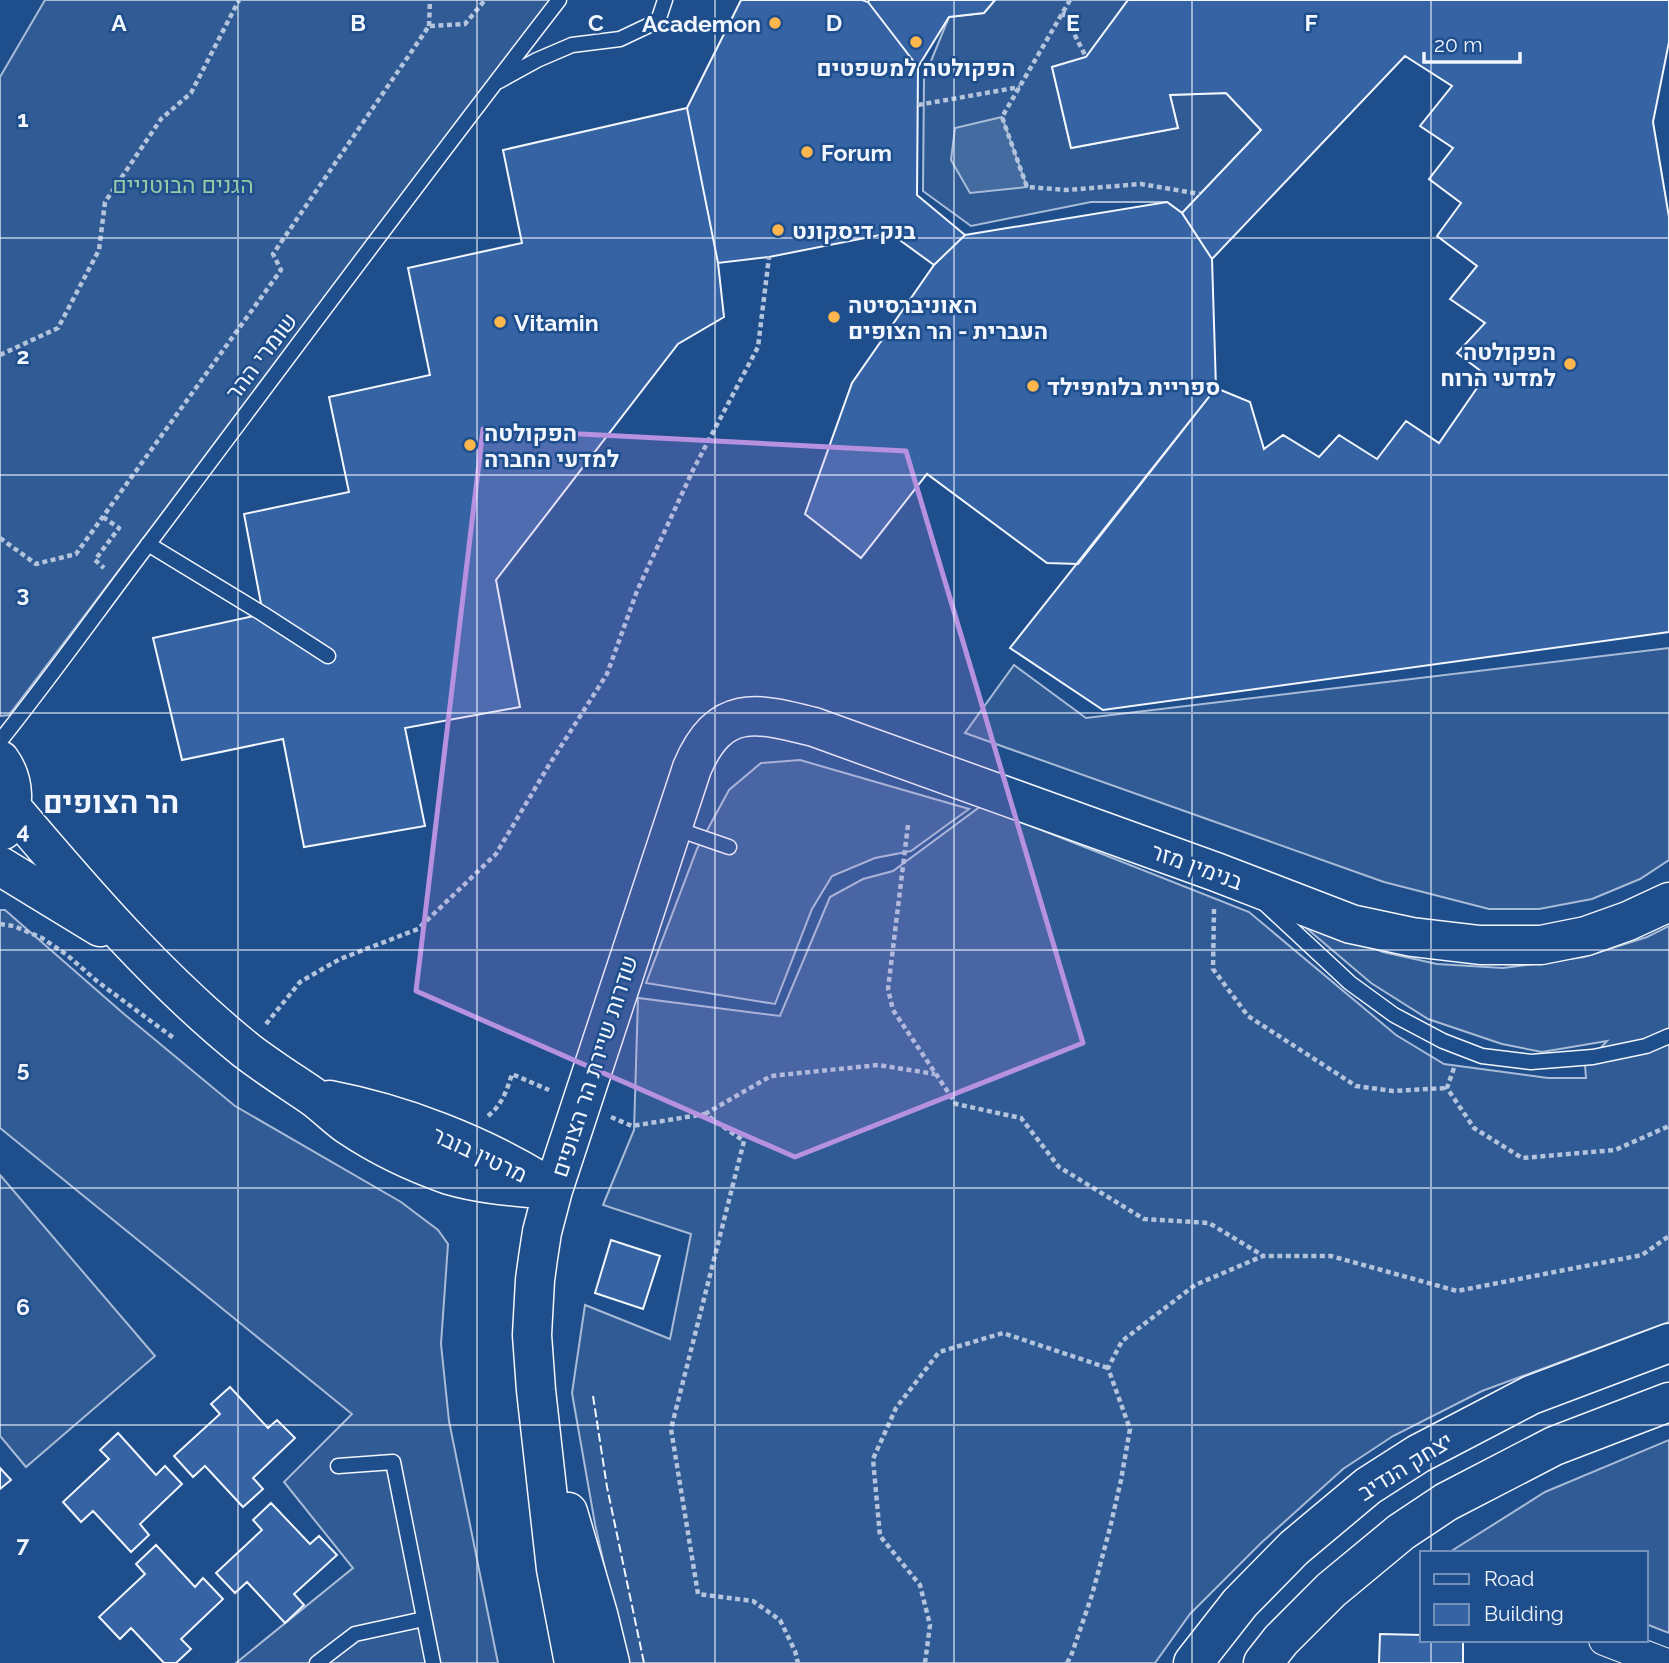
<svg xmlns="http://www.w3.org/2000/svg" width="1669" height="1663" font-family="Raleway,Heebo,sans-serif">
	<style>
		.built { fill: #305b95; stroke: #a8bbd7; stroke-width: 2 }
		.water { fill: #446ba0; stroke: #a8bbd7; stroke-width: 2 }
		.building { fill: #3563a3; stroke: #f2f6ff; stroke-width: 2 }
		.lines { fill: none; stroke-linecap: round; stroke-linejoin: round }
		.lane-casing { stroke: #f2f6ff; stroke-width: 17 }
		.street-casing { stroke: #f2f6ff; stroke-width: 32 }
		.secondary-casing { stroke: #f2f6ff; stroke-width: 41 }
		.path { stroke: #b3c4dc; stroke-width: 4.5; stroke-dasharray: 5 3.5; stroke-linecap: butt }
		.lane { stroke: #1f4e8c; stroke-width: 14 }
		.street { stroke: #1f4e8c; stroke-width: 30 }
		.secondary { stroke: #1f4e8c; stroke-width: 38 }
		.fence { stroke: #f2f6ff; stroke-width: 2; stroke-dasharray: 9 3.5; stroke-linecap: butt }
		.marked { fill: #b691df; fill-opacity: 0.2; stroke: #b691df; stroke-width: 5; stroke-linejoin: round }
		.grid { fill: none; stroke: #f2f6ff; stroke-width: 2; stroke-opacity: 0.55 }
		.poi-dot { fill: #ffb74d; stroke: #1f4e8c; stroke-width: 2.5 }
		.labels { text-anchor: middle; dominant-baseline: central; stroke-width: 5; stroke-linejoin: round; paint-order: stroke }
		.poi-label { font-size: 23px; font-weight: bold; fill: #f2f6ff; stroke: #1f4e8c; text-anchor: start }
		.park-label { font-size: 23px; fill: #97c8a6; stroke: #1f4e8c }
		.street-label { font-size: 23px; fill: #f2f6ff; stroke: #1f4e8c }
		.district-label { font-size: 30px; font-weight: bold; fill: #f2f6ff; stroke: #1f4e8c }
		.grid-label { font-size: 23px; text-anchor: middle; font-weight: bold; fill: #f2f6ff; stroke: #1f4e8c; stroke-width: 5; stroke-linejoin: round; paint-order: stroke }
	</style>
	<rect width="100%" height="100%" fill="#1f4e8c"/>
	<path class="built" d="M45 0H552L9 715 0 716V77Z
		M995 0H1128L1086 57 1052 67 1071 148 1178 128 1170 95 1226 93 1261 130 1182 213 1167 202H1091L971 226 923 191 924 78 949 17 984 13Z
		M1669 648V860L1640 879 1592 899 1539 909H1489L1384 882 965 733 1014 665 1086 718Z
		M800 760 969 809 911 851 875 858 832 876 812 909 775 1004 646 983 697 849 729 790 761 763Z
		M981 806 1249 912 1396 1035 1444 1064 1548 1078H1586L1585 1065 1607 1041 1542 1052 1502 1044 1428 1019 1371 983 1291 915 1383 952 1437 964 1503 968 1584 957 1647 937 1669 926V1322L1482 1391 1393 1436 1343 1469 1261 1543 1190 1614 1155 1663H626L595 1524 572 1393 585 1305 670 1339 691 1234 603 1205 634 1130 638 998 780 1016 830 897 863 879 893 871Z
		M0 910H5L124 1014 235 1106 401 1202 438 1230 448 1244 441 1344 449 1421 498 1663H236L353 1568 284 1482 352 1414 0 1128Z
		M0 1175 155 1356 26 1467 0 1436Z
		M1669 1440V1633L1646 1624V1553H1460L1453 1550 1545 1492Z"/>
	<path class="water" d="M1002 117 1027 187 970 193 951 160 955 128Z"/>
	<path class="building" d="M741 0H862L868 2 918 67 917 195 965 235 934 265 890 233 769 257 718 263 687 108Z
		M869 0H995L984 13 949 17 918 67 868 2Z
		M1128 0H1669V42L1653 122 1669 217V632L1103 710 1010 648 1216 388 1250 402 1264 449 1283 435 1319 457 1339 435 1377 459 1406 421 1439 443 1486 375 1457 353 1485 323 1450 299 1477 266 1437 236 1461 203 1429 179 1453 148 1420 126 1452 86 1405 56 1212 259 1182 213 1261 130 1226 93 1170 95 1178 128 1071 148 1052 67 1086 57Z
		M687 108 718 263 724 317 678 344 496 580 520 707 405 728 425 826 304 847 283 739 182 760 153 638 263 614 244 514 349 492 329 397 430 375 408 268 522 243 503 150Z
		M1167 202 1182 213 1212 259 1216 388 1078 564 1047 563 927 474 861 558 805 514 852 383 934 265 965 235Z
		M611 1240 660 1256 643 1309 595 1293Z
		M230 1387 268 1428 277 1420 295 1438 253 1478 263 1489 243 1507 205 1466 193 1477 174 1456 220 1414 211 1404Z
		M118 1433 156 1475 165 1466 182 1484 140 1524 149 1535 131 1552 93 1511 81 1522 63 1502 109 1459 100 1450Z
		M0 1468 11 1480 0 1489Z
		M271 1503 310 1544 319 1536 337 1555 294 1594 304 1605 285 1623 247 1582 235 1593 216 1573 262 1530 253 1520Z
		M156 1545 195 1587 203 1578 223 1599 181 1639 191 1649 176 1663H164L131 1628 120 1639 99 1617 145 1574 136 1564Z
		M1380 1634 1422 1635V1640H1463V1663H1379Z"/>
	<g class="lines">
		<g class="lane-casing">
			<path id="lane" d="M499 81 537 60 572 45 620 39 658 21 665 0
				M148 544 263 614 328 656
				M0 741C53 675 102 605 153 538 288 358 422 177 559 0
				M674 828 729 847
				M1266 905 1350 983 1394 1015 1443 1041 1482 1056 1531 1062 1593 1057 1646 1046 1669 1036
				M338 1466 393 1462 433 1663
				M317 1663 355 1634 424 1619"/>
		</g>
		<g class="street-casing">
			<path id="street" d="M1604 1640 1664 1663"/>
		</g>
		<g class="secondary-casing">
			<path id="secondary" d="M0 760C15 780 16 808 3 830
				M12 808C84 893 159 980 247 1051 268 1067 290 1081 312 1096 325 1105 336 1117 349 1126 379 1146 414 1163 449 1175 483 1185 518 1187 553 1190
				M0 866 100 927
				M329 1100C402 1114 480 1144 543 1183
				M568 1512 598 1614 610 1663
				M574 1663 556 1569 536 1390 532 1335 535 1280 538 1258 542 1232 553 1190 692 768C720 703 755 712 814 727L1216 872 1351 924 1412 937 1480 945H1541L1586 936 1628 921 1669 902
				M1193 1663 1240 1603 1294 1548 1368 1486 1418 1454 1531 1395 1669 1343
				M1263 1663 1281 1640 1331 1590 1401 1532 1446 1502 1554 1446 1669 1402"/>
		</g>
		<path class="path" d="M1070 0 1002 117 1027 187 1067 190 1141 184 1200 194
			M1063 12 1086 57
			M429 26 430 0
			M918 105 1020 87
			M0 355 58 328 99 250 105 202 161 119 191 93 239 0
			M103 517 119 528 95 560 104 568
			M0 538 36 564 76 554 281 270 273 254 429 26 465 24 485 0
			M908 825 888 989 893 1010 956 1104 1021 1118 1059 1167 1144 1219 1209 1223 1262 1255
			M1214 909 1213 969 1248 1016 1356 1086 1393 1091 1447 1088
			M0 924 14 926 42 938 67 955 98 982 175 1039
			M266 1024 300 982 340 959 418 929 496 854 549 765 607 674 637 591 693 470 758 347 769 257
			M1454 1068 1447 1088 1474 1128 1522 1158 1615 1150 1669 1126
			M705 1114 771 1076 878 1065 935 1074
			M488 1116C502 1105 507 1090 512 1074L549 1090
			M611 1117 632 1126 705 1114 744 1141 671 1429 698 1594 753 1601 780 1620 795 1651 798 1663
			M925 1663 930 1625 920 1585 880 1536 873 1459 896 1408 939 1352 1003 1333 1108 1368
			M1067 1663 1071 1656 1092 1595 1110 1528 1121 1480 1130 1429 1108 1368 1122 1341 1195 1285 1263 1256H1331L1457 1291 1642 1255 1669 1236"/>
		<use href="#lane" class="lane"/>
		<use href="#street" class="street"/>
		<use href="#secondary" class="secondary"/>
		<path class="fence" d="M593 1396 607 1487 644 1663"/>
	</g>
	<path class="marked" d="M483 429 906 451 1083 1043 795 1157 416 991Z"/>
	<path class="grid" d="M238 0V1663M477 0V1663M715 0V1663M954 0V1663M1192 0V1663M1431 0V1553M0 238H1669M0 475H1669M0 713H1669M0 950H1669M0 1188H1669M0 1425H1669M1431 1640V1663"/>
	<g class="poi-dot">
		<circle cx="775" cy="23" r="7"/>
		<circle cx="916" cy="42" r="7"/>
		<circle cx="807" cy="152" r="7"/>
		<circle cx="778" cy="230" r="7"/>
		<circle cx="834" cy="317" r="7"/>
		<circle cx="500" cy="322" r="7"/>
		<circle cx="1570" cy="364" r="7"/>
		<circle cx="1033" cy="386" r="7"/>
		<circle cx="470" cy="445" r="7"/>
	</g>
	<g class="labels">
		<g class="poi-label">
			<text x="761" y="23" text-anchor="end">Academon</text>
			<text x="916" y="67" text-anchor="middle">הפקולטה למשפטים</text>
			<text x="821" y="152">Forum</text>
			<text x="792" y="230">בנק דיסקונט</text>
			<text x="848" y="304">האוניברסיטה<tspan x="848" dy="26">העברית - הר הצופים</tspan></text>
			<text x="514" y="322">Vitamin</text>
			<text x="1556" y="351" text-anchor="end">הפקולטה<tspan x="1556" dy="26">למדעי הרוח</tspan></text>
			<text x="1047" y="386">ספריית בלומפילד</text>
			<text x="484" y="432">הפקולטה<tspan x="484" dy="26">למדעי החברה</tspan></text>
		</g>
		<g class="park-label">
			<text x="183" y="184">הגנים הבוטניים</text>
		</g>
		<g class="street-label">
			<text transform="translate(261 356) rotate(-53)">שומרי ההר</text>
			<text transform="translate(1197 866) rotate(20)">בנימין מזר</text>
			<text transform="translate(594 1066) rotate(-72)">שדרות שיירת הר הצופים</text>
			<text transform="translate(480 1154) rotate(25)">מרטין בובר</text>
			<text transform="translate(1405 1466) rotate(-32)">יצחק הנדיב</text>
		</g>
		<g class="district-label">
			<text x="111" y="802">הר הצופים</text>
		</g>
	</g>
	<g class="grid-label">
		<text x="119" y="31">A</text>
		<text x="358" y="31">B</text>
		<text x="596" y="31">C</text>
		<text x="834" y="31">D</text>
		<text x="1073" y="31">E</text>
		<text x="1311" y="31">F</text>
		<text x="23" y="127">1</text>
		<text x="23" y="364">2</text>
		<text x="23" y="602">3</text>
		<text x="23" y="839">4</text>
		<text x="23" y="1077">5</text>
		<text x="23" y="1315">6</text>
		<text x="23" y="1552">7</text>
	</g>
	<rect x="1420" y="1551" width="228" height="91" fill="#1f4e8c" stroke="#7391ba" stroke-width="2"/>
	<rect x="1434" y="1574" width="35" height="10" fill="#1f4e8c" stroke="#7391ba" stroke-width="2"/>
	<text x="1484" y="1586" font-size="21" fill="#f2f6ff">Road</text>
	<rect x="1434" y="1604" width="35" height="21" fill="#3563a3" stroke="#7391ba" stroke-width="2"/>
	<text x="1484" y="1621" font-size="21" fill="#f2f6ff">Building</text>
	<path d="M1424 52v10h96v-10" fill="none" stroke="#f2f6ff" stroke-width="3.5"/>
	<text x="1434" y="52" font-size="21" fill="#f2f6ff" stroke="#1f4e8c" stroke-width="5" paint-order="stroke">20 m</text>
</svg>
